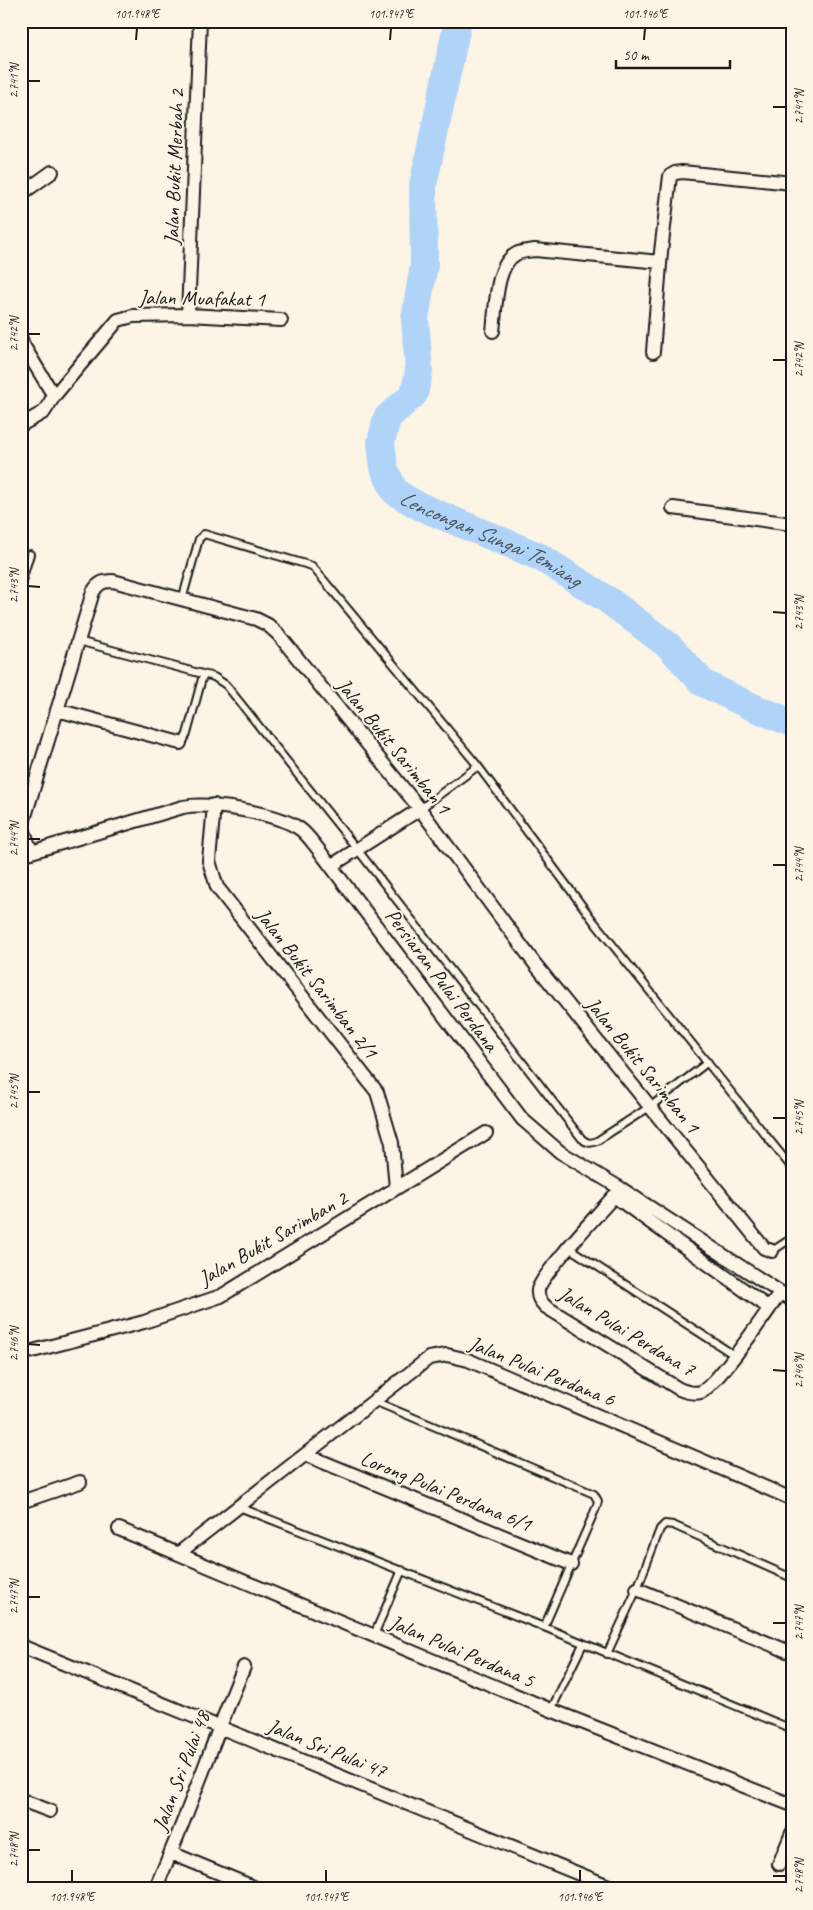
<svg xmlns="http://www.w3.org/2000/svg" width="813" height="1910" font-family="Caveat,sans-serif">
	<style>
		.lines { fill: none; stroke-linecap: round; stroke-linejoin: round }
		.river { stroke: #b0d3f8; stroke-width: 28 }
		.service-casing { stroke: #1c1c1c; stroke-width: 10 }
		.minor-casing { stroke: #1c1c1c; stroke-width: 16 }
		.service { stroke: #fcf5e5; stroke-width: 6 }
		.minor { stroke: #fcf5e5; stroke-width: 12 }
		.ticks { fill: none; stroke: #1c1c1c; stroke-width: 2 }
		.labels { text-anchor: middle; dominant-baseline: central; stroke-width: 4; stroke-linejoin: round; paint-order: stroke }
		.street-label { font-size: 21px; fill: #1c1c1c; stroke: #fcf5e5 }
		.water-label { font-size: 22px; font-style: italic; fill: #48535e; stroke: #fcf5e5 }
		.neatline { fill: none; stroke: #1c1c1c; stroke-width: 2 }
		.ticks-label { font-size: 12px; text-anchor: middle; fill: #1c1c1c }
	</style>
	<rect width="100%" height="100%" fill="#fcf5e5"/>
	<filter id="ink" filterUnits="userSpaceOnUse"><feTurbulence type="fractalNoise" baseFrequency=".02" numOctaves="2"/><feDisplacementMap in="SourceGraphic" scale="10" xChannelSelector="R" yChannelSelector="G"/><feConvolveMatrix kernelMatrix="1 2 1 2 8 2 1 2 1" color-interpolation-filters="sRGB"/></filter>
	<g filter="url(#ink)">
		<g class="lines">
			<path class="river" id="s1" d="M458 21 423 185 424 265 415 319 419 371 414 394 387 418 381 442 384 468 395 492 419 506 540 557 608 600 669 646 703 683 748 705 792 723"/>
			<g class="service-casing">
				<path id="service" d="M21 584 30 554
					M182 600 199 539 204 534 312 566 478 766 595 923 792 1168
					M78 641 214 677 226 685 357 849 582 1139C587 1143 590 1144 597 1141L651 1106 708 1062
					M180 743 184 740 187 734 203 675
					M420 809 478 766
					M569 1248 734 1355
					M772 1251 792 1238
					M374 1401 594 1494 598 1501 596 1508 544 1627
					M239 1507 544 1627 792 1729
					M374 1635 402 1570
					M607 1654 637 1589 660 1529 665 1524 673 1525 792 1578
					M551 1710 583 1644"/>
			</g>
			<g class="minor-casing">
				<path id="minor" d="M21 194 52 172
					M188 315 200 21
					M493 331C496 309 495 265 516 254 521 251 529 251 535 250L660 262
					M21 339 23 345 54 396
					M653 352 661 252 670 176 675 173 682 172 792 183
					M21 425 44 412 54 396 118 320 133 316 188 315 281 320
					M673 508 792 524
					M57 710 180 743
					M214 805 209 861 217 887 377 1092 392 1143 396 1188
					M31 851 22 826 93 592C98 583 103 581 113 581L256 619 268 625 278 634 420 809 535 964 764 1248 772 1251
					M21 855 183 807C209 802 278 813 300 829 307 834 313 843 318 849L522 1119 560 1152 620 1188 792 1300
					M331 866 420 809
					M769 1308 614 1196C600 1212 541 1275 538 1290 537 1298 541 1302 546 1307L679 1389C686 1392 693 1394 701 1392 716 1386 768 1311 780 1293
					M21 1354 144 1322 221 1296 486 1133
					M306 1455 571 1564
					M21 1502 80 1482
					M119 1529 551 1710 792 1805
					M179 1553 429 1358 447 1355 468 1360 792 1499
					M637 1589 792 1653
					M21 1646 616 1889
					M21 1800 50 1811
					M171 1853 258 1889
					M779 1864 792 1833
					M155 1889C188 1816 213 1740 244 1667"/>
			</g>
			<use href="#service" class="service"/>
			<use href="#minor" class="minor"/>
		</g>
	</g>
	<path class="ticks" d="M136 40 137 28M390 40 391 28M644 40 645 28M28 81H40M773 107H786M28 334H40M773 360H786M28 586 40 587M773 612 786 613M28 839H40M773 865H786M28 1092H40M773 1118H786M28 1344 40 1345M773 1370 786 1371M28 1597H40M773 1623H786M28 1850H40M773 1876H786M72 1882V1870M326 1882V1870M580 1882V1870"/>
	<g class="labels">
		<g class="street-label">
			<text transform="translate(174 167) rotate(-88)">Jalan Bukit Merbah 2</text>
			<text transform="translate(202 298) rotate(1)">Jalan Muafakat 1</text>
			<text transform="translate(394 746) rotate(51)">Jalan Bukit Sarimban 1</text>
			<text transform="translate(442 980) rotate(53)">Persiaran Pulai Perdana</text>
			<text transform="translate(317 983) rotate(52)">Jalan Bukit Sarimban 2/1</text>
			<text transform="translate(643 1065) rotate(51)">Jalan Bukit Sarimban 1</text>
			<text transform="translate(273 1238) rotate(-30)">Jalan Bukit Sarimban 2</text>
			<text transform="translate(627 1331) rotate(31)">Jalan Pulai Perdana 7</text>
			<text transform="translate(542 1371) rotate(22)">Jalan Pulai Perdana 6</text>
			<text transform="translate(446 1491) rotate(22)">Lorong Pulai Perdana 6/1</text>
			<text transform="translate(462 1651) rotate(23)">Jalan Pulai Perdana 5</text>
			<text transform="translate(327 1748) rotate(22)">Jalan Sri Pulai 47</text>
			<text transform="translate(181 1771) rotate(-69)">Jalan Sri Pulai 48</text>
		</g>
		<g class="water-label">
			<text stroke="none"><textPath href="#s1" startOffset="598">Lencongan Sungai Temiang</textPath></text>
		</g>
	</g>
	<rect width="813" height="1910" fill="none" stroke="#fcf5e5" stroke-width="55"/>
	<path d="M616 60v8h114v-8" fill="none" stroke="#1c1c1c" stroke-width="2.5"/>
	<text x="623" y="60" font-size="15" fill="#1c1c1c" stroke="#fcf5e5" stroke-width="4" paint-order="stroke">50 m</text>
	<rect x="28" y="28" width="758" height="1854" class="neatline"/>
	<g class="ticks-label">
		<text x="137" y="18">101.948°E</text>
		<text x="391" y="18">101.947°E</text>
		<text x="645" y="18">101.946°E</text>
		<text transform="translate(14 81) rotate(-90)" y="4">2.741°N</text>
		<text transform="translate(799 107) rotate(-90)" y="4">2.741°N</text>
		<text transform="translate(14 334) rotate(-90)" y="4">2.742°N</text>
		<text transform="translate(799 360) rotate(-90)" y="4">2.742°N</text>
		<text transform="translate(14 586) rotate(-90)" y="4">2.743°N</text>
		<text transform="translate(799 613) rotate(-90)" y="4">2.743°N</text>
		<text transform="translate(14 839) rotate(-90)" y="4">2.744°N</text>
		<text transform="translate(799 865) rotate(-90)" y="4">2.744°N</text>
		<text transform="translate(14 1092) rotate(-90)" y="4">2.745°N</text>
		<text transform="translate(799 1118) rotate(-90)" y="4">2.745°N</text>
		<text transform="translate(14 1344) rotate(-90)" y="4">2.746°N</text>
		<text transform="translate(799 1371) rotate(-90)" y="4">2.746°N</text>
		<text transform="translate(14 1597) rotate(-90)" y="4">2.747°N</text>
		<text transform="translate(799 1623) rotate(-90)" y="4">2.747°N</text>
		<text transform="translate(14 1850) rotate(-90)" y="4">2.748°N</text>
		<text transform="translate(799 1876) rotate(-90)" y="4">2.748°N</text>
		<text x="72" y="1901">101.948°E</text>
		<text x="326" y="1901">101.947°E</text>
		<text x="580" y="1901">101.946°E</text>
	</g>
</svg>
